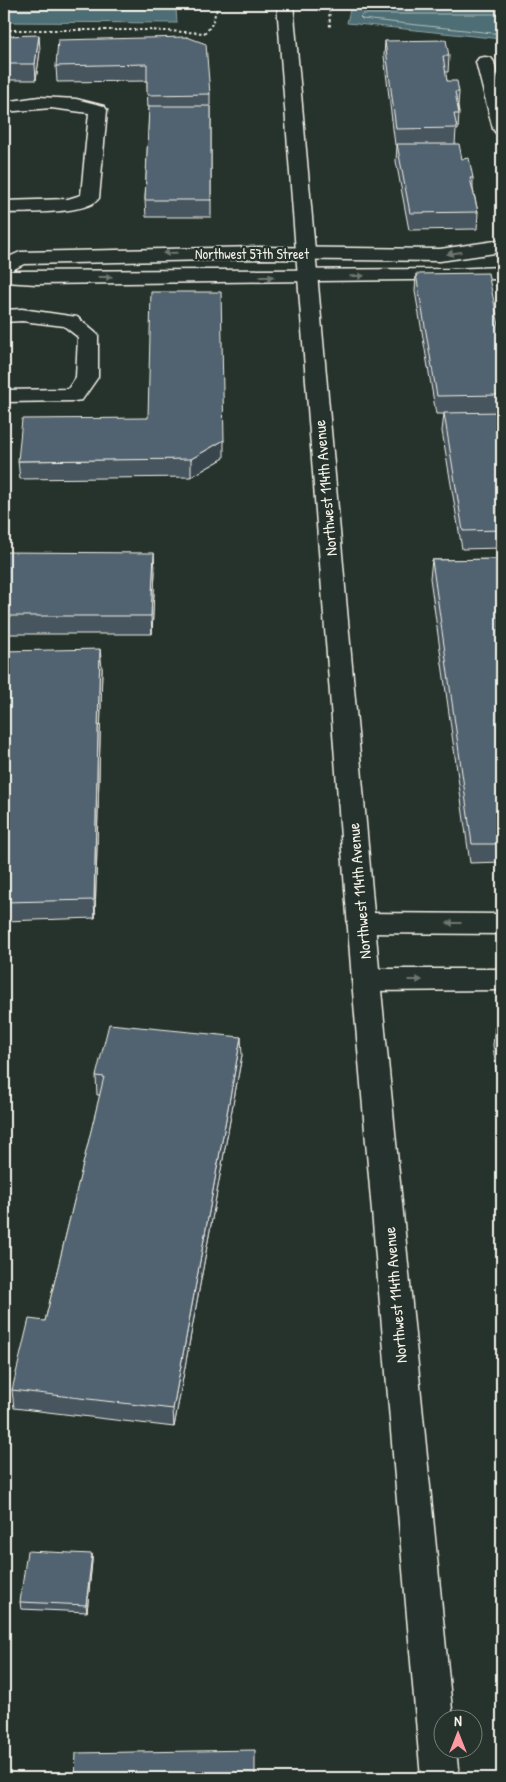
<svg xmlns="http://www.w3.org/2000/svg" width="506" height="1782" font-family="'Patrick Hand',sans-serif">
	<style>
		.water { fill: #4e6e74; stroke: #90a2a2 }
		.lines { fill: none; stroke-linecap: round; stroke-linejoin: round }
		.shore { stroke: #b2bdba; stroke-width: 1 }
		.street-casing { stroke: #f4f1e8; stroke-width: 3 }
		.secondary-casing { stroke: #f4f1e8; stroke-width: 3 }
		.path { stroke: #f4f1e8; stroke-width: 2; stroke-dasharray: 2.5 2.5; stroke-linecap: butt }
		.street { fill: #26332d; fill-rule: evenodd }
		.secondary { fill: #26332d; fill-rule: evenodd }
		.wall { fill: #46555f; stroke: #f4f1e8 }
		.shaded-wall { fill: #39454e; stroke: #f4f1e8 }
		.building { fill: #51636f; stroke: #f4f1e8 }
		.oneway { fill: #6e766e }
		.labels { text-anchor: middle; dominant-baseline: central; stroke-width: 4.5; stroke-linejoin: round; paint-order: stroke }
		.far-street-label { font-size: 14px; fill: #f4f1e8; stroke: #26332d }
		.street-label { font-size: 16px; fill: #f4f1e8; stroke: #26332d }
	</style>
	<rect width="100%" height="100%" fill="#26332d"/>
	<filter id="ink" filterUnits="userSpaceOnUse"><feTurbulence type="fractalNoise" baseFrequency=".02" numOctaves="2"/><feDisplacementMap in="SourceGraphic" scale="10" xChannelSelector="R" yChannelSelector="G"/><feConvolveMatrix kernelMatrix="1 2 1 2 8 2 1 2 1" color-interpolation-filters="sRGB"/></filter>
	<g filter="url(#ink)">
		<path class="water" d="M4 9H176L177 23 4 22Z
			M350 9 502 10V39L347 23Z"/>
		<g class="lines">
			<path class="shore" d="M502 14H363L360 17 362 19 502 34"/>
			<g class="street-casing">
				<path id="street" d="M485 57 491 58 494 62 502 95V134L496 133 493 129 476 62 479 58Z
					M39 97 76 99 104 106 107 110 99 198C88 215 24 212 4 213V201L68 199 81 195 89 113 51 108 4 112V102Z
					M502 240V252L440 261 260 259 24 264 10 271 450 269 502 267V279L36 284 4 282V259L20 252 260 247 440 249Z
					M22 309 77 317 98 335V377L82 400 74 401 4 402V390L68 389 76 377 78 337 64 326 22 321 4 322V310Z
					M361 913 502 914V934L361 933 351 930 347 923 351 916Z
					M366 969H502V990L366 991 356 987 352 980 356 973Z"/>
			</g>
			<g class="secondary-casing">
				<path id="secondary" d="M277 4H293L380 980 453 1720H444V1750H456L459 1778H421L352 980Z"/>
			</g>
			<path class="path" d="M329 4 330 28
				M4 30H147L204 33C216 25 212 13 221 4"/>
			<use href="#street" class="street"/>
			<use href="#secondary" class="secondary"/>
		</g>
		<path class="wall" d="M4 36 40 51 36 80H4Z
			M187 37 210 94V106H211V217H146L145 200 149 111H148L147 81 57 82 56 66Z
			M385 41 449 56 448 72H445L447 81 459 92 458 105 459 114 458 130H456L455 144 462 159 473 178V189L478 212 477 229 409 230 396 161 397 145H395L384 56Z
			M416 274 502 340V548L462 549 442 431 444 414H436L415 291Z
			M224 458 191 477 20 479 18 461Z
			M4 552 155 571 152 634H4Z
			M502 559V862L470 863 430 578 432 560Z
			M4 651 102 668 95 918 4 921Z
			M495 1027H502V1117L493 1045Z
			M242 1055 174 1427 14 1408 12 1390 45 1321 100 1095H97L96 1076Z
			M92 1554V1561L87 1612 21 1609 20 1602Z"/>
		<path class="shaded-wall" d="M39 35 40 51 36 80 35 64Z
			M224 440V458L191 477V459Z
			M154 553 155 571 152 634 151 616Z
			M100 649 102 668 95 918 94 900Z
			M241 1037 242 1055 174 1427 173 1409Z
			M92 1554V1561L87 1612 86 1605Z"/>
		<path class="building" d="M39 35 35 64H4V36Z
			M187 37 206 44 210 94 147 95V64L56 66 58 40Z
			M446 40 449 56H443L447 81H457L459 92H455L459 114H454L457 128 396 129 385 41Z
			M149 106H211V200H145Z
			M397 144H459L462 159 469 158 473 178H470L478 212 410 213Z
			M488 273 502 340V395L437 396 416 274Z
			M151 292H221L224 440 191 459 18 461 22 419 148 418Z
			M502 412V530L463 531 444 413Z
			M4 552 154 553 151 616H4Z
			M502 559V844H472L432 560Z
			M100 649 94 900 4 902V651Z
			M109 1024 241 1037 173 1409 12 1390 29 1319 45 1321 104 1077 96 1076Z
			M495 1027H502V1081Z
			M27 1551 92 1554 86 1605 20 1602Z
			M255 1750V1778H75L76 1753Z"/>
		<defs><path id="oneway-solid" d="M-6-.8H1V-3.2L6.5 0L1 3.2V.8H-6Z" transform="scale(1.25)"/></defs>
		<g class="oneway">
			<use href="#oneway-solid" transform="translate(170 253) rotate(179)"/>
			<use href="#oneway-solid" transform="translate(454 253) rotate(172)"/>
			<use href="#oneway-solid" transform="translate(357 276) rotate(-1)"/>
			<use href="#oneway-solid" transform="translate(105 277)"/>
			<use href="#oneway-solid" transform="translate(267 277)"/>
			<use href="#oneway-solid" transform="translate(454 923) rotate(-180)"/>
			<use href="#oneway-solid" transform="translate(415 980)"/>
		</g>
	</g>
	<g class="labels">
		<g class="far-street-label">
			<text x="252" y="253">Northwest 57th Street</text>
		</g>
		<g class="street-label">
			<text transform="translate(325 488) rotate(-95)">Northwest 114th Avenue</text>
			<text transform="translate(359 891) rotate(-95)">Northwest 114th Avenue</text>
			<text transform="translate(395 1295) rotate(-95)">Northwest 114th Avenue</text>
		</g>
	</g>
	<rect width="506" height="1782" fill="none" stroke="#26332d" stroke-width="20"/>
	<rect x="10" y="10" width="486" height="1762" fill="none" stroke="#f4f1e8" stroke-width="2" filter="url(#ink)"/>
	<g transform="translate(458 1734)"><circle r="24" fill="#26332d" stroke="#787f78"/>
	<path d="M0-4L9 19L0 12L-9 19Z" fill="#ff9aa2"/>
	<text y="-8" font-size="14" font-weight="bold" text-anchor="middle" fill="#f4f1e8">N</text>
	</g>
</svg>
